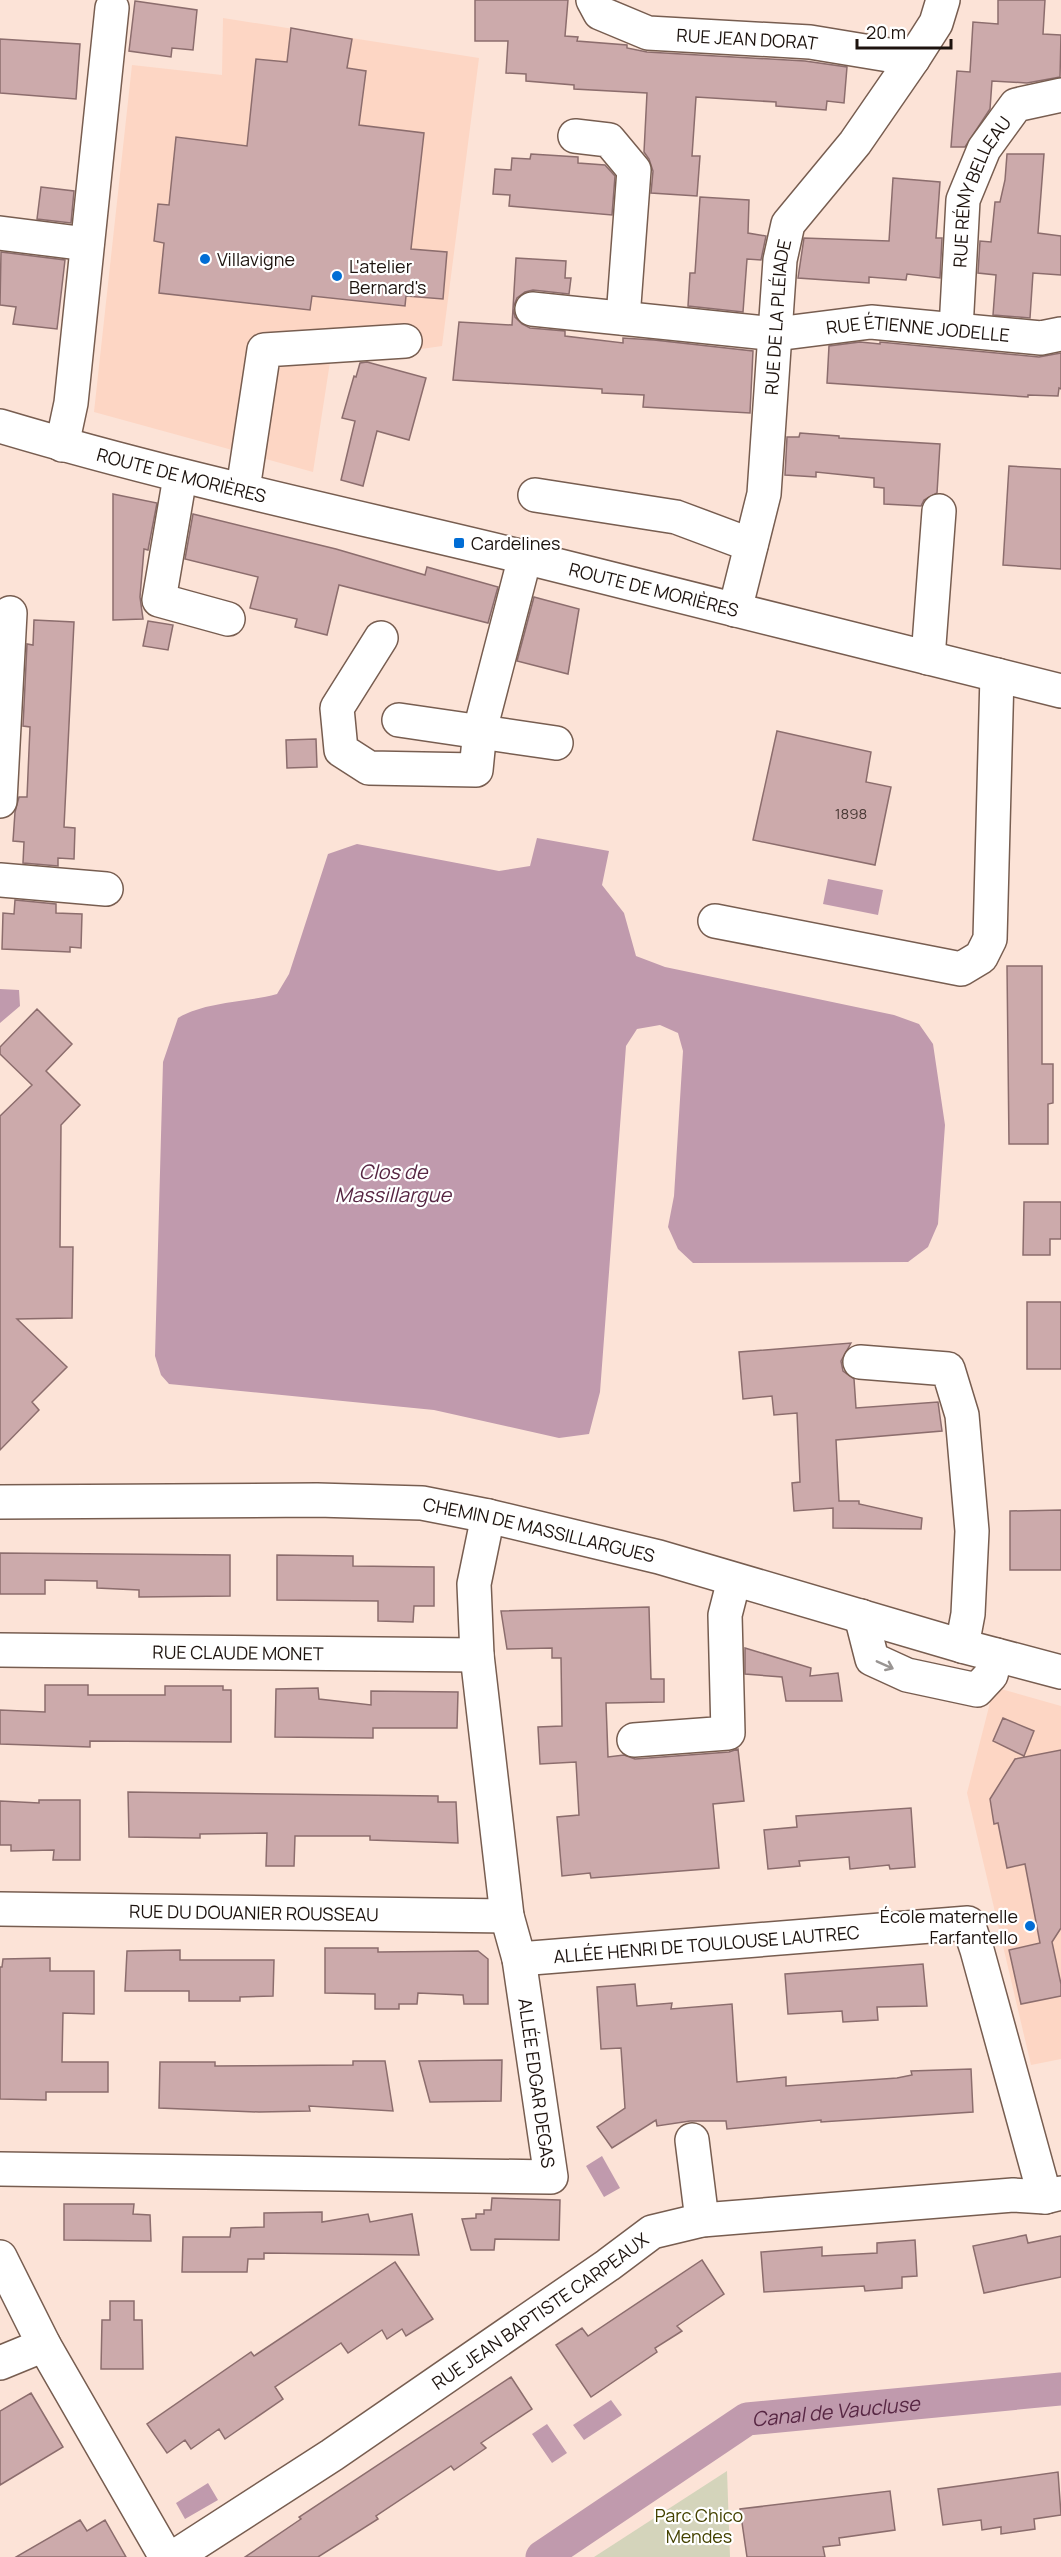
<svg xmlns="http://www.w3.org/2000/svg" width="1061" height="2557" font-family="Manrope,sans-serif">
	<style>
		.built { fill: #fdd6c4 }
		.green { fill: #d4d4bb }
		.water { fill: #c09aad }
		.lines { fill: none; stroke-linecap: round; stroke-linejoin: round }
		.canal { stroke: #c09aad; stroke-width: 33 }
		.building { fill: #ccaaab; stroke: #8c6d6d; stroke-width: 1.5 }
		.minor-casing { stroke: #775d50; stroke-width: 36 }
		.major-casing { stroke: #775d50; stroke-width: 36 }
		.minor { stroke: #fff; stroke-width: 33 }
		.major { stroke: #fff; stroke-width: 33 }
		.oneway { stroke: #999593 }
		.poi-dot { fill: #016dd5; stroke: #fff; stroke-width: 2 }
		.labels { text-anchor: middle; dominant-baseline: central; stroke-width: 4.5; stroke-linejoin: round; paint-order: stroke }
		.number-label { font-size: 15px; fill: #493935 }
		.street-label { font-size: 18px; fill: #1d130e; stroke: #fff }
		.poi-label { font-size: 18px; fill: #1d130e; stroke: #fff; text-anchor: start }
		.park-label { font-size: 18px; fill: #444200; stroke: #fff }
		.water-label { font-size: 20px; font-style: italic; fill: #572643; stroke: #fff }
	</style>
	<rect width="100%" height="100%" fill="#fce3d7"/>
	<path class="built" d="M223 18 479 58 442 346 330 362 313 472 94 412 132 65 222 75Z
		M994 1687 1061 1706V2059L1031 2065 967 1793Z"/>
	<path class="green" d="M727 2471 730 2557H594Z"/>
	<path class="water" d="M537 838 609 851 602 885 624 913 636 956 665 967 894 1015 919 1024 933 1044 945 1125 938 1224 928 1247 908 1262 693 1263 678 1249 668 1227 674 1196 683 1051 678 1033 660 1025 637 1029 626 1046 600 1392 589 1434 559 1438 434 1410 169 1384 161 1375 155 1356 163 1062 178 1018C207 1001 245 1003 277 994L289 974 328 854 357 844 499 871 530 866Z
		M828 879 883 890 878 915 823 904Z
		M0 989 19 990 20 1006 0 1023Z
		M602 2156 620 2188 604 2197 586 2166Z
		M611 2400 622 2415 584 2440 573 2425Z
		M547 2424 567 2453 552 2463 532 2434Z
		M208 2483 218 2500 185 2519 176 2503Z"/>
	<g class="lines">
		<path class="canal" id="s1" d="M542 2557 747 2419 1061 2389"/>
	</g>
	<path class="building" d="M475 0H568L565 36 578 37 577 41 627 45V48L647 52 805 61 847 67 844 103 827 101 826 110 776 106V102L696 97 692 156H700L697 196 651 193 653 171 649 159 644 152 647 93 574 89V85L526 81V74L506 73 508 41H475Z
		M998 0H1045L1043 34 1061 35 1060 77 1027 83 992 81 990 109 965 147H951L957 71 970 72 973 22 998 24Z
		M135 1 197 10 193 50 172 48 171 57 129 51Z
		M291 28 352 39 347 68 366 71 359 125 424 133 411 249 447 252 443 299 406 296 405 306 312 296 310 310 159 293 164 243 154 241 158 204 169 205 176 137 247 146 256 59 287 62Z
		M0 39 80 44 76 99 0 93Z
		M531 154 578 157V163L605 165 615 176 612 215 509 206 510 195 493 194 495 169 511 170 512 158 530 159Z
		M1007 154H1044L1038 233 1061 236V275L1033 273 1030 318 993 315 996 275 978 273 980 241 991 242 995 202H1000L1005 180Z
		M893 178 940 182 936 238H942L940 278 907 274 906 280 869 277V283L798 278 804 238 889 241Z
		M41 187 74 191 71 223 37 219Z
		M700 197 749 200 748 233 766 236 761 260 747 259 743 312 688 306 690 273H695Z
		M1 252 65 260 57 329 13 324 16 307 0 305Z
		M516 258 566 261 565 278H571L569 294 533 290 525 292 517 298 513 308 515 317 522 324 530 328 565 331V336L623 343V338L654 340 753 351 750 413 643 407 644 395 602 393V389L453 380 459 322 512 325Z
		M860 342 880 344V342L1039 357 1061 353V389L1059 388 1058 396 1028 395V397L827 383 829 346Z
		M367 362 426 378 409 440 377 431 363 486 341 480 355 421 342 418 354 376 356 377 360 363Z
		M800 433 839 436V438L940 444 937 493 924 500 921 506 884 504V488L874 487V478L816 472V477L785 475 787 437H799Z
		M1009 466 1061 469V569L1003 565Z
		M113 494 157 503 148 550 144 549 140 597 143 619 113 620Z
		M193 514 336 549 425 575 427 567 498 587 488 623 339 585 327 635 295 627 297 619 250 608 258 577 185 559Z
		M534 597 579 609 568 674 517 661Z
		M34 620 74 622 64 827 75 828 74 859 58 858V866L23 863 24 842 13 841 15 812 19 797H27L30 727 23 726 27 644 33 645Z
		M148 621 173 625 168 650 143 646Z
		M777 731 871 752 866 782 891 787 875 865 753 840Z
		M316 739 317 767 287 768 286 740Z
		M15 900 56 904V913L82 914 81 948 70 947V952L2 949 3 913 14 914Z
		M1007 966H1042V1064H1053V1103L1048 1104V1144H1009Z
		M37 1009 72 1044 46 1071 80 1105 61 1125 60 1247H73L72 1318 17 1319 67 1367 32 1402 39 1410 0 1450V1116L32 1085 0 1054V1047Z
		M1024 1202H1061V1239H1050V1255H1023Z
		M1027 1302H1061V1369H1027Z
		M851 1343 841 1361 843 1371 854 1379 856 1408 938 1402 942 1431 836 1440 839 1501H859V1504L922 1518 921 1529 833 1528V1508L794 1511 792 1483 800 1482 797 1413 774 1415 772 1396 743 1399 739 1352Z
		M1061 1510V1570H1010V1511Z
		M0 1553 230 1555V1596L139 1597V1590L97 1588V1581L45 1580V1594H0Z
		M277 1555 353 1556V1566L434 1567V1606H414L413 1622 378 1621V1601L277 1600Z
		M649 1607 651 1679H664V1702L606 1703 608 1757 624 1755 635 1759 729 1752 738 1749 744 1801 713 1804 719 1868 591 1878 590 1873 562 1876 557 1817 579 1815 576 1762 540 1764 538 1727 562 1726 561 1658H552V1648L507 1649 501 1611Z
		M745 1648 811 1668 810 1676 838 1673 842 1701H786L782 1677 745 1674Z
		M45 1685H88V1695H165V1686H223V1690H231V1742L90 1741V1747L0 1744V1710L45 1712Z
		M318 1688 319 1699 371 1705V1691L458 1692 457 1728H373V1738L275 1737 276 1689Z
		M1003 1718 1034 1731 1024 1756 993 1741Z
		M1061 1750V1928L1052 1942 1061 1984V1996L1021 2004 1009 1950 1040 1943 1025 1864 1007 1868 998 1823 994 1824 990 1799 1015 1759Z
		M128 1792 438 1796V1802H456L458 1843 370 1840V1836H295L294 1866H266L267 1833 200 1834V1838L129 1837Z
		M39 1800H80V1860H53L54 1850 11 1851V1845H0V1801L39 1803Z
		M911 1808 915 1867 890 1869 889 1865 850 1869 849 1857 799 1861 800 1866 768 1869 764 1830 797 1827 796 1816Z
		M325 1948H378V1952L478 1951 488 1959V2004H464L463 1995 418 1993 417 2004H399V2009H375V1994L325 1993Z
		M180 1950V1960H274L273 1996 240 1997V2001H189V1991H125L127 1951Z
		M50 1958V1971H94V2014L63 2013 62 2062H108V2092H46V2100L0 2099V1967H2L3 1959Z
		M923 1964 927 2006 877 2007 878 2020 843 2022 842 2011 788 2014 785 1974Z
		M635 1984 637 2006 672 2003 671 2009 732 2004 737 2082 786 2077V2086L897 2078 912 2075 911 2071 971 2069 973 2112 821 2122V2120L727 2129 726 2121H690L657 2126 656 2120 612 2148 597 2127 625 2108 621 2048 601 2049 597 1987Z
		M502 2060 501 2101 430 2102 419 2061Z
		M353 2061H385L393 2111 309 2106 310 2111 259 2112 159 2108 160 2062H215V2066L353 2065Z
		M492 2198 560 2200 559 2240 495 2239 494 2250H471L462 2219 476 2218V2214H484V2210H491Z
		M64 2204H134L133 2214 150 2215 151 2241 64 2240Z
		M322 2212V2222L368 2214 370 2222 412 2214 419 2255 264 2253V2259H248L247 2272H182L183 2237H230L231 2228 264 2227V2213Z
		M1026 2235 1028 2243 1061 2236V2277L984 2293 973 2246Z
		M915 2240 917 2276 902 2277V2288L865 2291 864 2286 764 2292 761 2252 822 2247V2256L877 2253V2243Z
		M702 2260 724 2294 677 2326 682 2331 655 2348 657 2352 591 2397 556 2345 582 2328 588 2336Z
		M395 2262 433 2319 406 2336 402 2329 387 2339 382 2330 348 2353 341 2343 275 2387 283 2399 225 2439 219 2429 191 2449 185 2440 167 2453 147 2424 251 2352 254 2356Z
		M110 2301H134V2320H142L143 2369H101L102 2320H110Z
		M511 2377 532 2409 481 2443 486 2448 454 2470 451 2466 376 2516 378 2519 318 2557H245L301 2519 299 2517Z
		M31 2393 63 2447 0 2485V2411Z
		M1058 2472 1061 2515 1034 2519 1035 2529 1001 2534V2527L982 2530 981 2520 943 2525 938 2489Z
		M890 2491 895 2530 839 2538 840 2545 823 2547 825 2557H747L740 2509Z
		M80 2520 87 2531 105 2520 126 2557H16Z"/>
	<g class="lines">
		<g class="minor-casing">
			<g id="minor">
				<path id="s2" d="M593 0 600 13 648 33 810 42 913 59"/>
				<path d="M575 136 609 140 634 170 623 318"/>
				<path d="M0 233 87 244"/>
				<path id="s3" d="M532 309 776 334 871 322 1041 338 1061 334"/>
				<path id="s4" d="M956 329 963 200 984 149 1016 105 1061 95"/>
				<path d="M62 445 71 403 112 8"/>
				<path d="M180 477 159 600 228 619"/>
				<path d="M243 489 264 350 405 341"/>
				<path d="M535 495 676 517 751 545"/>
				<path id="s5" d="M735 610 764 494 780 260 788 224 855 143 913 59 936 23 943 0"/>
				<path d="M381 638 337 708 341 750 369 768 476 770 480 730 525 557"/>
				<path d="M928 658 939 511"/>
				<path d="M399 720 556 743"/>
				<path d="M0 801 10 613"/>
				<path d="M0 880 106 889"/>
				<path d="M715 921 961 969 981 957 990 939 997 675"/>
				<path d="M860 1362 948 1369 962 1415 972 1531 968 1614 962 1646"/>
				<path id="s6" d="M0 1502 317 1500 422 1503 488 1516 659 1557 962 1646 1061 1672"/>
				<path d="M861 1616 872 1659 907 1675 977 1690 991 1675 996 1655"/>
				<path id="s7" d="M0 1650 477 1655"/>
				<path d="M634 1740 728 1733 725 1615 734 1580"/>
				<path id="s8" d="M0 1909 507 1916"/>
				<path id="s9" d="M519 1959 968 1923 977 1950 1045 2197"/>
				<path d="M692 2140 702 2220"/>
				<path d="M0 2169 551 2177 519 1959 507 1916 477 1655 474 1584 488 1516"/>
				<path d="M0 2257 44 2345 166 2557"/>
				<path d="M0 2363 44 2345"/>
				<path id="s10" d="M174 2557 332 2455 608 2265 652 2232 702 2220 1013 2195 1045 2197 1061 2193"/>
			</g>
		</g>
		<g class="major-casing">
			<g id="major">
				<path id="s11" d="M0 426C174 478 351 515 528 558 706 602 883 647 1061 691"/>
			</g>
		</g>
		<use href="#minor" class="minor"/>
		<use href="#major" class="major"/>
	</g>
	<defs><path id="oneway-shaft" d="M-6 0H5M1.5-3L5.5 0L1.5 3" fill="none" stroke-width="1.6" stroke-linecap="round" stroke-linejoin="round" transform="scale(1.5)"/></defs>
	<use class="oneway" href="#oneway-shaft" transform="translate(885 1665) rotate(24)"/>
	<g class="poi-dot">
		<circle cx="205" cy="259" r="6"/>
		<circle cx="337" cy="276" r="6"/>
		<rect x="453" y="537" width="12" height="12" rx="3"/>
		<circle cx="1030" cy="1926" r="6"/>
	</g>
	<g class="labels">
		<g class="number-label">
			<text x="851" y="813">1898</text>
		</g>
		<g class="street-label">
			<text stroke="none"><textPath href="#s2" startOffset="166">RUE JEAN DORAT</textPath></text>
			<text stroke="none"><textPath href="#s4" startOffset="142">RUE RÉMY BELLEAU</textPath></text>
			<text stroke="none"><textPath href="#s5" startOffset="297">RUE DE LA PLÉIADE</textPath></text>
			<text stroke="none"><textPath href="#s3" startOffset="388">RUE ÉTIENNE JODELLE</textPath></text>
			<text stroke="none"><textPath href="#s11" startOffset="188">ROUTE DE MORIÈRES</textPath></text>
			<text stroke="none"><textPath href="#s11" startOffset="674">ROUTE DE MORIÈRES</textPath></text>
			<text stroke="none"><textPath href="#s6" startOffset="542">CHEMIN DE MASSILLARGUES</textPath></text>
			<text stroke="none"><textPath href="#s7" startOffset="238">RUE CLAUDE MONET</textPath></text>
			<text stroke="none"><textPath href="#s8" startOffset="254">RUE DU DOUANIER ROUSSEAU</textPath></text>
			<text stroke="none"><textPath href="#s9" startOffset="188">ALLÉE HENRI DE TOULOUSE LAUTREC</textPath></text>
			<text transform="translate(537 2083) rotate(82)">ALLÉE EDGAR DEGAS</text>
			<text stroke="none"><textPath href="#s10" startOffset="441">RUE JEAN BAPTISTE CARPEAUX</textPath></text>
		</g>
		<g class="poi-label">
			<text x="217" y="259">Villavigne</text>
			<text x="349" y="266">L'atelier<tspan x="349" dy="21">Bernard's</tspan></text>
			<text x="471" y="543">Cardelines</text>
			<text x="1018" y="1916" text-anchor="end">École maternelle<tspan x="1018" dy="21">Farfantello</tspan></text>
		</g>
		<g class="park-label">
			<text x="699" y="2515">Parc Chico<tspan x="699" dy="21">Mendes</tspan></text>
		</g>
		<g class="water-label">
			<text x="393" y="1171">Clos de<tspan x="393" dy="23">Massillargue</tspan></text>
			<text stroke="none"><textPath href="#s1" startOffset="336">Canal de Vaucluse</textPath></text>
		</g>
	</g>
	<path d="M857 39v9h94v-9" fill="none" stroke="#1d130e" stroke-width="3"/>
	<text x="866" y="39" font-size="18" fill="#1d130e" stroke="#ffffff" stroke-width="4.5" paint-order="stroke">20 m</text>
</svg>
